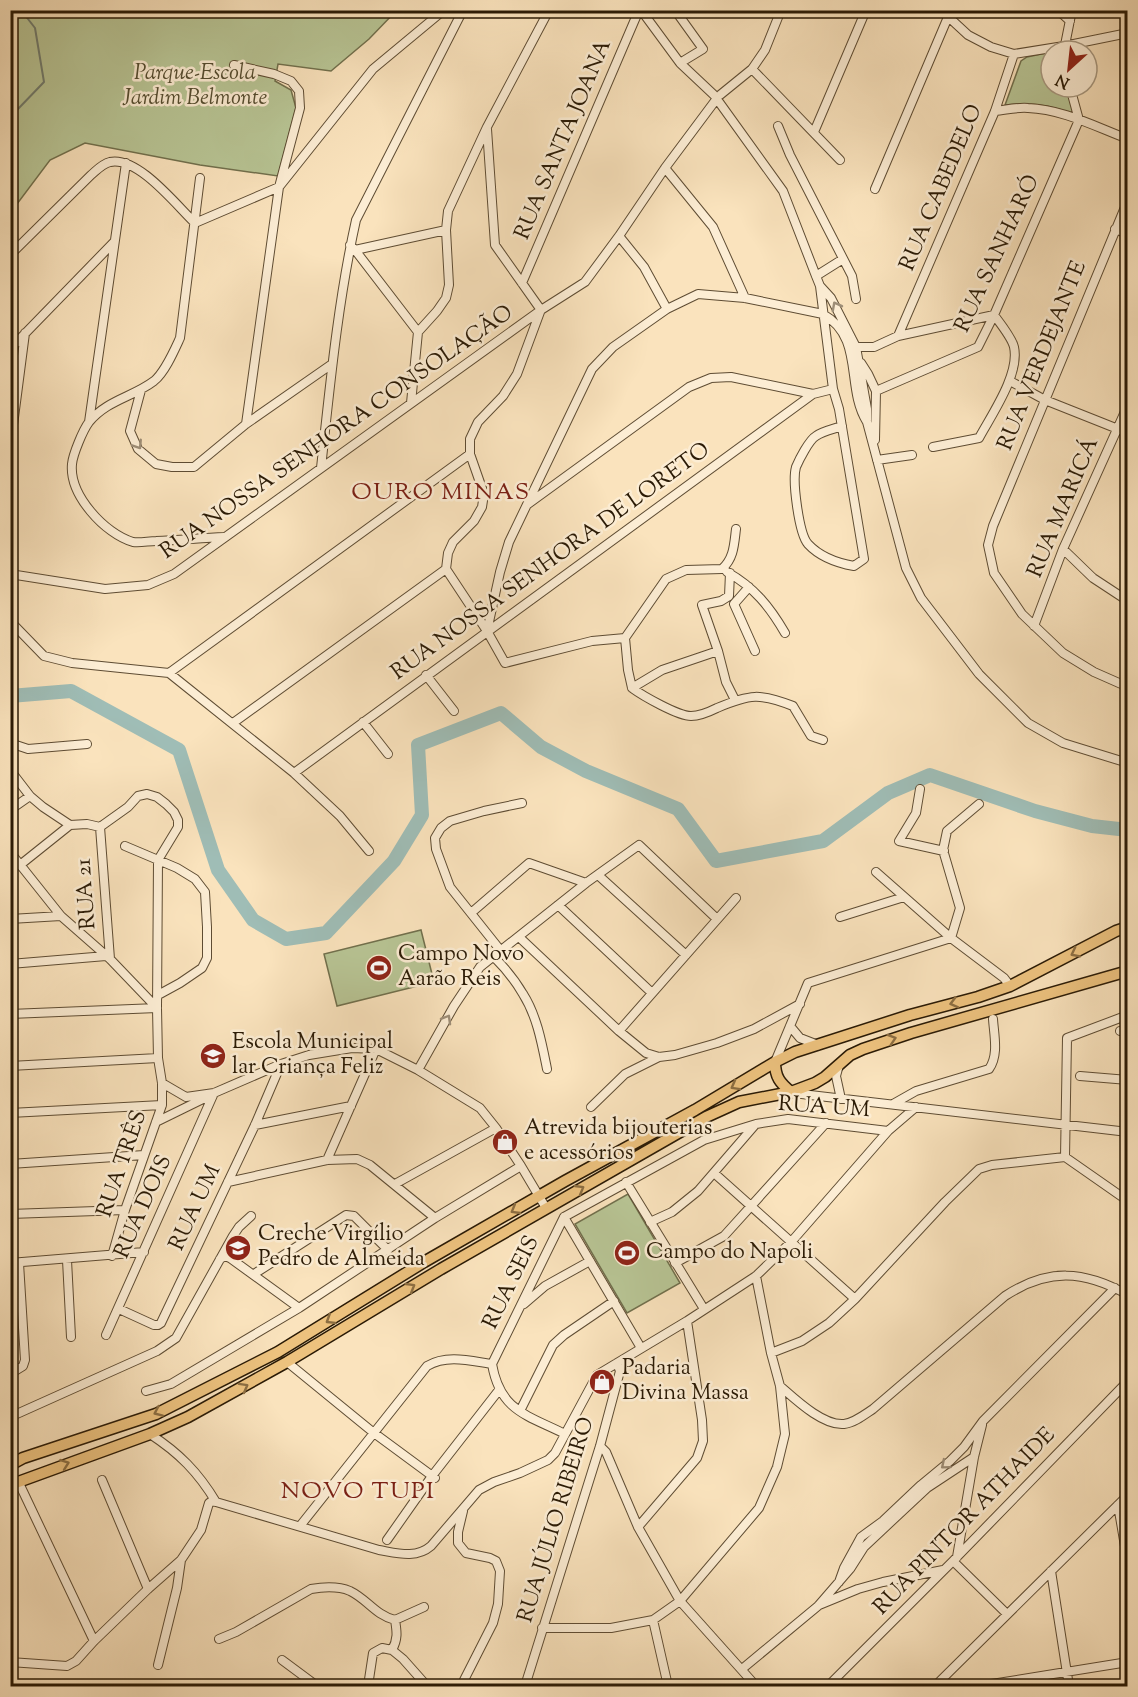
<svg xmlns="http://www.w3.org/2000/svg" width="1138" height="1697" font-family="'Sorts Mill Goudy',serif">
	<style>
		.green { fill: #b8c595; stroke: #71704d; stroke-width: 1.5 }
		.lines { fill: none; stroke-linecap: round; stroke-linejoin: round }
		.stream { stroke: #707c6f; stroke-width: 2 }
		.river { stroke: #9fbdb6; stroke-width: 14 }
		.minor-casing { stroke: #5e4c33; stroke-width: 10 }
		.highway-casing { stroke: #2a1a05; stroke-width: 13 }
		.minor { stroke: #fcedd4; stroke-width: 8 }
		.highway { stroke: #edc27e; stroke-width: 10 }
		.oneway { stroke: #9e8e77 }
		.oneway2 { stroke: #8c6e42 }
		.labels { text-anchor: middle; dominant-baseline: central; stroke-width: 5; stroke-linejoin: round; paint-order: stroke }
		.park-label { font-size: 22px; font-style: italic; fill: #554d30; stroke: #fcedd4 }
		.street-label { font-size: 22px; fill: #2a1a05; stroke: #fcedd4 }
		.poi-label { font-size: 22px; fill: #2a1a05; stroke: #fcedd4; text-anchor: start }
		.neighbourhood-label { font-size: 24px; letter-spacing: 1.5px; fill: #7a1f14; stroke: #fcedd4 }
	</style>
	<rect width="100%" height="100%" fill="#fae3bd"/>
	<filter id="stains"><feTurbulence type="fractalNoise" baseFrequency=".00333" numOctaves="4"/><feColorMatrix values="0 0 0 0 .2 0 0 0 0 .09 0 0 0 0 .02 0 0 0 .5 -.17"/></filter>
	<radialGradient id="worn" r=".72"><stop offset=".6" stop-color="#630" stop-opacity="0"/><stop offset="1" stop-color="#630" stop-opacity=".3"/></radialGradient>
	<path class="green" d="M11 11H396L369 39 331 71 278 64 275 81 291 90 296 108 278 176 200 165 85 143 50 160 11 212Z
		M1051 52V87H1069L1076 113 1072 114C1051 105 1028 102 1005 105L1021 61 1027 57Z
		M421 930 434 982 337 1006 324 954Z
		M628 1194 680 1283 627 1313 575 1224Z"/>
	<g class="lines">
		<path class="stream" d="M10 113 17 110 44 82 35 28 21 10"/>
		<path class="river" d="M10 696 71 691 179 750 218 870 253 920 286 939 326 933 394 861 422 815 418 745 501 713 541 747 586 771 678 809 716 861 823 841 888 793 930 775 1035 811 1092 826 1128 830"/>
		<g class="minor-casing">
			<path id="minor" d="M641 10 680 63 714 95
				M675 10 703 49 680 63
				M941 10 968 35 991 47 1014 54 1064 46 1128 33
				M1058 10 1070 21
				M1064 50 1072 10
				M752 69 840 160
				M720 95 752 69 765 50 781 10
				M719 102 783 191 816 276 820 286 833 389 839 409 864 559 854 566C837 563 820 557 808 544 799 534 792 481 796 467 799 460 809 440 816 436 823 431 834 429 842 426
				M995 111C1006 110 1017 107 1028 108 1062 109 1096 127 1128 139
				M778 126 790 155 852 276 856 299
				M487 129 495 245 541 310
				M814 132 866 10
				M665 168 713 227 745 298
				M200 178 180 338C174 351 165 372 154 381 133 397 107 400 89 422 83 430 73 454 72 464 69 495 105 534 133 542 140 543 149 541 156 541 179 540 202 538 224 537
				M875 189 948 17
				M1128 200 993 526 988 545 994 573 1022 614 1063 653 1094 672 1128 687
				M1115 229 1128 234
				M619 236 644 267 667 309
				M350 245 355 250 418 332
				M355 250 446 230
				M10 255 91 175C97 170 102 164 110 162 138 156 176 205 195 223L279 187 300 108 299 91 291 81 274 74 234 65
				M816 276 843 259
				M522 283 639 10
				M820 286 831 298 856 347 867 409V420
				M540 312 517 374 503 396 478 422 470 439V454L484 494 482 507 474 521 453 542 448 553 446 569 487 631 505 663 592 641 625 638
				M898 336 995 111 1014 54
				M856 347H874L898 336 994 315C1000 323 1012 338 1014 347 1020 374 992 414 979 438L933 447
				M10 349 114 242
				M861 363 868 374 876 391 875 440
				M1010 381 1045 400 1128 433
				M141 390 130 431 138 449 156 464 172 467H194L246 424 332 364
				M876 391 978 347 994 315 1079 120 1070 87
				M411 403 418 332 437 311 446 298 449 285 446 230 448 211 487 127 549 10
				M89 422 126 163
				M246 424 279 187 373 69 444 10
				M10 448 25 333
				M877 460 912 455
				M321 468C330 385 338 301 356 220L463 10
				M528 504 689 387 711 378 731 377 813 394
				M1063 549 1093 578 1128 601
				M727 572C754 587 770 607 785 633
				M730 573 729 596 721 601 702 605 718 651 726 682 735 700
				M10 574 105 589 148 585 174 574 541 310 585 282 619 236 665 168 715 101
				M749 587 734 604 755 651
				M10 621 44 656 72 663 169 673 294 773 340 816 369 851
				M1034 626 1063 549 1128 405
				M487 631 500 572 509 542 592 369 613 347 667 309 698 294 745 298 823 314C865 338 845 387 867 422L906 568 921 598 979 674 1028 723 1063 743 1128 763
				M625 638 628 670 632 688C643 696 678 716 691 716 700 716 709 712 717 708 750 694 760 693 793 706L811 736 823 740
				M625 638 666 579 686 570 722 569C734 558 734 545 736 529
				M169 673 470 454
				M426 675 454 711
				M632 688 662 670 718 651
				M363 722 388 754
				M233 723 446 569
				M10 743 28 749 87 744
				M10 770 30 796 43 807 70 825 87 824 100 827
				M294 773 813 394 833 389
				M920 789 916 813 899 841 944 851
				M10 810 30 796
				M100 827 128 807 138 796 147 794 157 797 166 804 174 812 178 820V827L158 860 157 1008 158 1058 162 1083V1105L125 1210 112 1256
				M100 827 110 959
				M125 846 177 868 195 879 205 892 207 927V958L202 968 180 983 158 995
				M10 852 61 916 110 959 157 1008
				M10 866 20 865 70 825
				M876 872 951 938 1004 978 1010 986
				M598 875 686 955
				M558 905 652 993
				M471 913 529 863 586 883
				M840 917 904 897
				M10 919 61 916
				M519 937 619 1031 646 1053 659 1057 675 1055 717 1043 754 1029 800 1004
				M501 951 450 887 436 849 435 838 441 828 450 821 484 811 522 803
				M494 957C505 968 515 980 523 994 537 1016 542 1044 547 1069
				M10 964 106 956
				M10 1014 157 1008
				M790 1026 800 1038 818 1045
				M619 1031 736 898
				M1120 1031 1128 1032
				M775 1062 808 983 951 938 960 908 943 850 947 831 979 804
				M839 1065 836 1076 841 1099
				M10 1066 158 1058
				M418 1070 454 1006 480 967 586 883 639 845 717 919
				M1080 1076 1128 1080
				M162 1083 186 1097 214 1093 281 1064 309 1055 352 1048 376 1049 418 1070 480 1108 496 1128 521 1166 546 1208
				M793 1093 1128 1132
				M893 1104 916 1091 989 1069C999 1055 994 1035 993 1019
				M591 1107 625 1074 659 1057
				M10 1113 162 1105
				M156 1122 207 1097
				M255 1125 351 1106
				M1065 1157 1067 1038 1128 1015
				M327 1160 376 1049
				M10 1164 144 1155
				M714 1173 855 1299
				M228 1182 327 1160 357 1159 370 1165 435 1218
				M626 1182 704 1309
				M395 1184 496 1128
				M10 1214 125 1210
				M564 1217 704 1140 756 1124 788 1119 888 1131
				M564 1217 641 1348
				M650 1222 672 1212 698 1191 755 1125
				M220 1259 225 1256 230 1258 299 1308
				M67 1260 71 1337
				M10 1263 144 1252
				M675 1263 724 1236 826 1123
				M254 1274 346 1215 354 1216 388 1250
				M524 1304 545 1286 590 1261
				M119 1309 154 1325H158L161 1323 255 1125 281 1064
				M106 1335 214 1093
				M771 1353 802 1341 829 1323 855 1299 945 1202 979 1169 992 1165 1065 1157 1128 1201
				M287 1362 374 1433 435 1478
				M492 1364 564 1217
				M492 1364C500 1411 527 1415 565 1434
				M10 1374 23 1366 25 1360 19 1263
				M780 1386C795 1399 823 1426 844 1424 854 1423 864 1415 873 1409L1005 1296C1048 1268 1084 1270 1128 1295
				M146 1391 171 1384 299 1308 435 1218 521 1166
				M520 1411 553 1345 564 1335 614 1301
				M10 1417 157 1351 176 1338 233 1236 239 1227 251 1216
				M600 1446 606 1452 638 1527 680 1601 756 1686
				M102 1480 148 1589
				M18 1481 94 1641
				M216 1502 379 1550C397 1553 416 1559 431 1546L479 1490 494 1482 520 1473 548 1460 555 1453 597 1375 687 1321 756 1276 792 1241 888 1131 916 1107
				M1118 1505 1128 1564
				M300 1526 427 1366C447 1354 471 1361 492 1364
				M638 1527 697 1458 703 1441 702 1420 687 1321
				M387 1540 432 1476 499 1390
				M957 1557 974 1457 982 1425
				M953 1561 1007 1614
				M1051 1571 1069 1686
				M839 1582 844 1568 861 1537 883 1521 921 1485 950 1461 964 1447 983 1421 1115 1288
				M819 1605 858 1589 883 1582 943 1570
				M653 1620 668 1686
				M542 1628H611L653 1620 680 1601 759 1508 777 1467 785 1434 780 1386 771 1353 756 1276
				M219 1639 236 1632 311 1589C323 1587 338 1586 350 1591 367 1599 375 1615 395 1620L424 1607
				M392 1650C398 1639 397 1632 395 1620
				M282 1660 317 1686
				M10 1662 67 1666 76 1661 94 1641 148 1589 181 1560 201 1530 209 1503 212 1501 216 1502C198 1472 179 1453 150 1434
				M158 1665 177 1588 181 1560
				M742 1669 818 1606 850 1569 864 1547 927 1488 974 1457
				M368 1686 373 1653 382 1648 392 1650 403 1659 427 1686
				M461 1686 493 1623 498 1604 500 1571 496 1561 490 1558 466 1553 458 1543V1532L463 1511
				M525 1686 600 1446 620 1371 617 1363
				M828 1686 953 1561 1128 1381
				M935 1686 1128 1495
				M979 1686 1128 1662"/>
		</g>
		<g class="highway-casing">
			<path id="highway" d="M775 1062C775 1077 780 1083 791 1092
				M10 1465 23 1458 156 1414 278 1352 424 1262 565 1181 695 1110 775 1062 795 1052 910 1015 978 997 1010 986 1116 931 1128 927
				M10 1485 150 1434 188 1417 287 1362 441 1269 706 1117 739 1102 791 1092 815 1083 825 1077 850 1055 863 1049 911 1033 1128 971"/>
		</g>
		<use href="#minor" class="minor"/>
		<use href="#highway" class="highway"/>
	</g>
	<defs><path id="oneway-chevron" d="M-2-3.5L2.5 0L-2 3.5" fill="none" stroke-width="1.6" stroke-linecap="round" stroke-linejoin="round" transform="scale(1.5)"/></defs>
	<g class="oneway">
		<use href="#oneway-chevron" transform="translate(836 306) rotate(-118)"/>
		<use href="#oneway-chevron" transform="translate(138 445) rotate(57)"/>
		<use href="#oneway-chevron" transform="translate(447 1019) rotate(-60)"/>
		<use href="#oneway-chevron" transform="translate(945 1465) rotate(140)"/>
	</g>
	<g class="oneway2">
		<use href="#oneway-chevron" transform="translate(1075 953) rotate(153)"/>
		<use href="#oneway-chevron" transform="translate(954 1003) rotate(165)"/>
		<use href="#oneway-chevron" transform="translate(892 1039) rotate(-18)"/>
		<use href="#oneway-chevron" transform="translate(735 1086) rotate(151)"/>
		<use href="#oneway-chevron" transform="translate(580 1189) rotate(-30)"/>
		<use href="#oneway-chevron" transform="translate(515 1210) rotate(150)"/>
		<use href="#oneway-chevron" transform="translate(411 1287) rotate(-31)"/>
		<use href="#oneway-chevron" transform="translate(330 1320) rotate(148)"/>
		<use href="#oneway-chevron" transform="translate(244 1387) rotate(-29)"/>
		<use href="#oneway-chevron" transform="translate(158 1412) rotate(156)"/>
		<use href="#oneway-chevron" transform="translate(65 1464) rotate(-20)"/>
	</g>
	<defs>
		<g id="stadium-disc" transform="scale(1.35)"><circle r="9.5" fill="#8f2418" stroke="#fcedd4"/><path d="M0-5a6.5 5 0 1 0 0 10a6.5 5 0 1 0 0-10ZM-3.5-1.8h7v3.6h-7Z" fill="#fff"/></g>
		<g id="school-disc" transform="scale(1.35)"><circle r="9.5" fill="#8f2418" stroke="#fcedd4"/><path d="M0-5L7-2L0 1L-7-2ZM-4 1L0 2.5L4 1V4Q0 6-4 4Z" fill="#fff"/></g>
		<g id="shop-disc" transform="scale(1.35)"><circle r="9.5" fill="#8f2418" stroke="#fcedd4"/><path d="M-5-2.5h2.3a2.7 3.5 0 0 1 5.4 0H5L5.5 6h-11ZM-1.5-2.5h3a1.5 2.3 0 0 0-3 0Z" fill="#fff"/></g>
	</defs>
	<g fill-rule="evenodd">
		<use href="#stadium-disc" x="379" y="968"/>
		<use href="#school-disc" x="213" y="1056"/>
		<use href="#shop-disc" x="505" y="1142"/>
		<use href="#school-disc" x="238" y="1248"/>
		<use href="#stadium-disc" x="627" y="1253"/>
		<use href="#shop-disc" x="602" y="1382"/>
	</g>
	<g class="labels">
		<g class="park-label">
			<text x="195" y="74">Parque-Escola<tspan x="195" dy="25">Jardim Belmonte</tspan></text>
		</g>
		<g class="street-label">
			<text transform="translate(564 140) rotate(-67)">RUA SANTA JOANA</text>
			<text transform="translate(942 188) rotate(-67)">RUA CABEDELO</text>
			<text transform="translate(998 254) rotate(-65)">RUA SANHARÓ</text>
			<text transform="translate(1043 356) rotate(-68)">RUA VERDEJANTE</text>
			<text transform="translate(337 433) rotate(-35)">RUA NOSSA SENHORA CONSOLAÇÃO</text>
			<text transform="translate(1064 508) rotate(-67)">RUA MARICÁ</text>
			<text transform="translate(551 562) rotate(-36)">RUA NOSSA SENHORA DE LORETO</text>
			<text transform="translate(87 894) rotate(-94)">RUA 21</text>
			<text transform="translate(824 1108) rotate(4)">RUA UM</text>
			<text transform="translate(123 1164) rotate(-71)">RUA TRÊS</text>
			<text transform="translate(144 1207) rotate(-66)">RUA DOIS</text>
			<text transform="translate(196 1208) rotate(-65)">RUA UM</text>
			<text transform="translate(512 1283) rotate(-64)">RUA SEIS</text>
			<text transform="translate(557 1520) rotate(-73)">RUA JÚLIO RIBEIRO</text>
			<text transform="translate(965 1522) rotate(-46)">RUA PINTOR ATHAIDE</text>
		</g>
		<g class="poi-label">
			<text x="398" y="955">Campo Novo<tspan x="398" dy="25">Aarão Reis</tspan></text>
			<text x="232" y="1043">Escola Municipal<tspan x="232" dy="25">lar Criança Feliz</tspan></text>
			<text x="524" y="1129">Atrevida bijouterias<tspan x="524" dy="25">e acessórios</tspan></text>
			<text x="258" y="1235">Creche Virgílio<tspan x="258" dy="25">Pedro de Almeida</tspan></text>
			<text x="646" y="1253">Campo do Napoli</text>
			<text x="622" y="1369">Padaria<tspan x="622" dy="25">Divina Massa</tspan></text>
		</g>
		<g class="neighbourhood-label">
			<text x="441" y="493">OURO MINAS</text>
			<text x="358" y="1492">NOVO TUPI</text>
		</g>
	</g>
	<rect width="1138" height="1697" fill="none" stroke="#fae3bd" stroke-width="36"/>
	<rect x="12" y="12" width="1114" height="1673" fill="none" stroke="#2a1a05" stroke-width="3"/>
	<rect x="18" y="18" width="1102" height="1661" fill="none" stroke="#2a1a05" stroke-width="1.5"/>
	<g transform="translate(1069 69) rotate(207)"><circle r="28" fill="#fcedd4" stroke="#a89981" stroke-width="1.5"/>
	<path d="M0-4.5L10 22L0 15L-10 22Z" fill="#8f2418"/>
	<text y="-9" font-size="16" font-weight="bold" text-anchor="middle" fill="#2a1a05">N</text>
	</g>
	<rect width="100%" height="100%" filter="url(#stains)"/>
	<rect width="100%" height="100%" fill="url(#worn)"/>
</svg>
